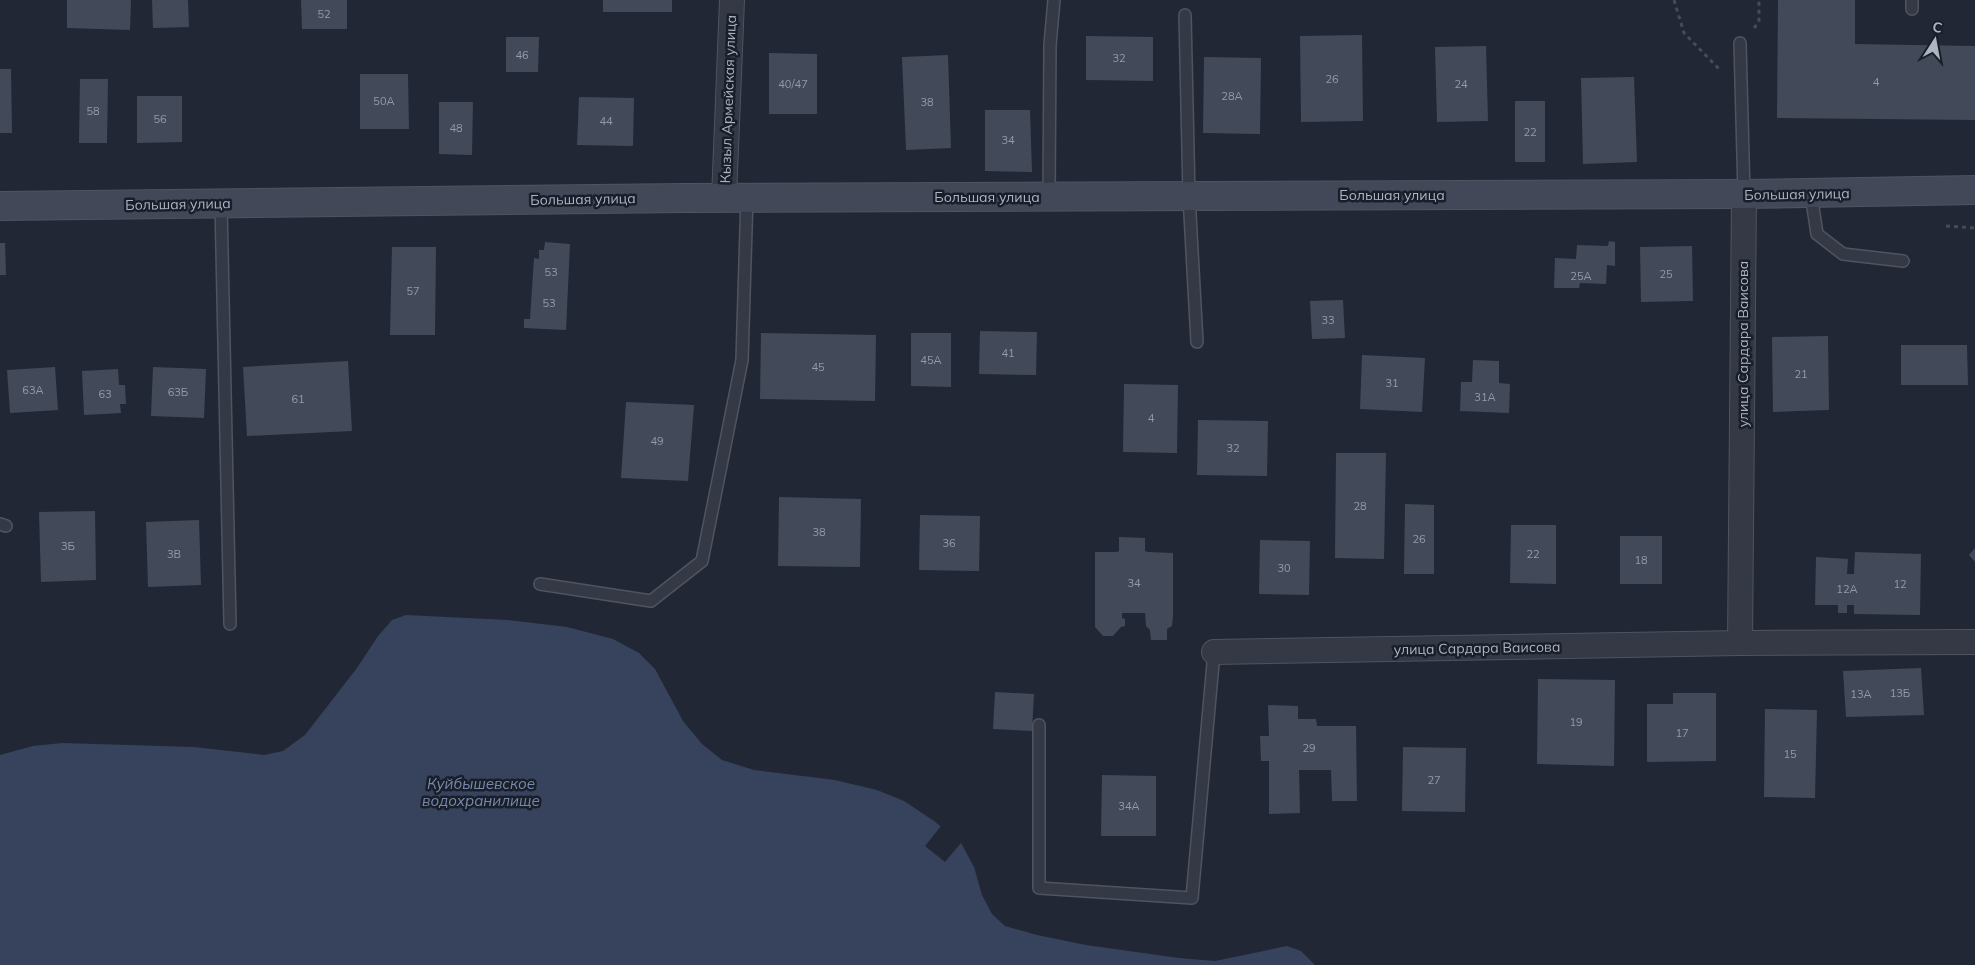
<svg xmlns="http://www.w3.org/2000/svg" width="1975" height="965" font-family="Mulish,sans-serif">
	<style>
		.water { fill: #37435d }
		.pier { fill: #212735 }
		.building { fill: #424a59 }
		.lines { fill: none; stroke-linecap: round; stroke-linejoin: round }
		.lane-casing { stroke: #4e5460; stroke-width: 14 }
		.street-casing { stroke: #4e5460; stroke-width: 26 }
		.secondary-casing { stroke: #4e5460; stroke-width: 30 }
		.path { stroke: #404f53; stroke-width: 3; stroke-dasharray: 4 4; stroke-linecap: butt }
		.lane { stroke: #343945; stroke-width: 11 }
		.street { stroke: #343945; stroke-width: 24 }
		.secondary { stroke: #424858; stroke-width: 28 }
		.labels { text-anchor: middle; dominant-baseline: central; stroke-width: 5; stroke-linejoin: round; paint-order: stroke }
		.number-label { font-size: 11px; fill: #939aa8 }
		.street-label { font-size: 14px; fill: #aeb4c2; stroke: #191f2a }
		.water-label { font-size: 15px; font-style: italic; fill: #7888aa; stroke: #191f2a }
	</style>
	<rect width="100%" height="100%" fill="#212735"/>
	<path class="water" d="M406 615 508 620 567 627 613 639 639 653 655 669 683 721 702 744 722 760 754 770 835 780 877 790 904 801 934 821 961 843 974 867 982 895 992 914 1005 926 1037 935 1086 945 1179 958 1215 961 1287 946 1301 951 1315 965H0V755L33 746 62 743 194 747 264 755 283 751 305 735 357 668 378 636 392 620Z"/>
	<path class="pier" d="M941 826 961 843 945 862 925 846Z"/>
	<path class="building" d="M67 0H131L130 30 67 28Z
		M152 0H188L189 27 153 28Z
		M301 0H347V29H302Z
		M603 0H672V12H603Z
		M1778 0H1855V44L1975 46V120L1777 118Z
		M1362 35 1363 121 1301 122 1300 36Z
		M1086 36 1153 37V81L1086 80Z
		M506 37H539L538 72H506Z
		M1486 46 1488 121 1437 122 1435 47Z
		M769 53 817 54V114H769Z
		M948 55 951 148 906 150 902 57Z
		M1204 57 1261 58 1260 134 1203 133Z
		M0 69H11L12 133H0Z
		M360 74H408L409 129H360Z
		M1634 77 1637 162 1583 164 1581 78Z
		M80 79H108L107 143H79Z
		M137 96H182V142L137 143Z
		M579 97 634 98 633 146 577 145Z
		M1515 101H1545V162H1515Z
		M439 102H473L472 155 439 154Z
		M985 110H1030L1032 172 985 171Z
		M1609 241 1615 242V266L1607 265 1606 284 1580 283 1579 288H1554L1555 258 1576 259 1577 245 1608 246Z
		M545 242 570 244 566 330 524 328V319H530L534 258 539 259V250H544Z
		M0 243H5L6 275H0Z
		M1692 246 1693 301 1641 302 1640 247Z
		M392 247H436L435 335H390Z
		M1343 300 1345 338 1312 339 1310 301Z
		M980 331 1037 332 1036 375 979 374Z
		M761 333 876 335 875 401 760 399Z
		M911 333H951V387L911 386Z
		M1828 336 1829 410 1773 412 1772 337Z
		M1901 345H1967L1968 385H1901Z
		M1362 355 1425 358 1422 412 1360 409Z
		M1473 360 1499 361V383L1510 384 1509 413 1460 411 1461 382H1472Z
		M348 361 352 431 247 436 243 367Z
		M55 367 58 410 10 413 7 370Z
		M153 367 206 369 204 418 151 416Z
		M118 369 119 385H125L126 404H120L121 413 84 415 82 371Z
		M1124 384 1178 385 1177 453 1123 452Z
		M626 402 694 405 688 481 621 478Z
		M1198 420 1268 421 1267 476 1197 475Z
		M1336 453H1386L1384 559 1335 558Z
		M779 497 861 499 860 567 778 566Z
		M1405 504 1434 505V574H1404Z
		M95 511 96 580 41 582 39 512Z
		M920 515 980 516 979 571 919 570Z
		M199 520 201 585 148 587 146 522Z
		M1511 525H1556V584L1510 583Z
		M1620 536H1662V584H1620Z
		M1119 537 1145 538V551L1148 552 1173 553V616L1172 626 1167 629V640H1151L1150 630 1146 626 1145 613H1122V618L1125 619V626L1121 627 1113 636H1103L1095 627V552H1117L1119 551Z
		M1260 540 1310 541 1309 595 1259 594Z
		M1975 548V562L1969 555Z
		M1855 552 1921 554 1920 615 1854 614V605H1847V613H1838V605H1815L1816 557 1848 559 1847 574H1854Z
		M1921 668 1924 715 1846 717 1843 671Z
		M1538 679 1615 680 1614 766 1537 764Z
		M995 692 1034 694 1032 731 993 729Z
		M1673 693H1716V761L1647 762V704H1673Z
		M1268 705 1298 706V719H1316L1317 726H1356L1357 801H1332L1331 770H1299L1300 813 1269 814V761H1261L1260 736H1269Z
		M1765 709 1817 710 1815 798 1764 797Z
		M1403 747 1466 748 1465 812 1402 811Z
		M1102 775 1156 776V836H1101Z"/>
	<g class="lines">
		<g class="lane-casing">
			<path id="lane" d="M1912 9V0
				M1185 15 1189 196 1197 342
				M1740 43 1744 194
				M1811 194 1817 234 1843 254 1903 261
				M1049 196 1050 45 1054 0
				M221 204 230 624
				M0 524 6 526
				M540 584 651 601 702 561 742 360 747 197
				M1039 725V888L1192 898 1214 652"/>
		</g>
		<g class="street-casing">
			<path id="street" d="M724 198 732 0
				M1740 643 1975 642
				M1214 652 1740 643 1744 194"/>
		</g>
		<g class="secondary-casing">
			<path id="secondary" d="M0 206 684 198 1744 194 1975 190"/>
		</g>
		<path class="path" d="M1674 0 1684 33 1719 69
			M1754 28 1759 22V0
			M1946 226 1975 228"/>
		<use href="#lane" class="lane"/>
		<use href="#street" class="street"/>
		<use href="#secondary" class="secondary"/>
	</g>
	<g class="labels">
		<g class="number-label">
			<text x="324" y="14">52</text>
			<text x="522" y="55">46</text>
			<text x="1119" y="58">32</text>
			<text x="1332" y="79">26</text>
			<text x="1876" y="82">4</text>
			<text x="793" y="84">40/47</text>
			<text x="1461" y="84">24</text>
			<text x="1232" y="96">28А</text>
			<text x="384" y="101">50А</text>
			<text x="927" y="102">38</text>
			<text x="93" y="111">58</text>
			<text x="160" y="119">56</text>
			<text x="606" y="121">44</text>
			<text x="456" y="128">48</text>
			<text x="1530" y="132">22</text>
			<text x="1008" y="140">34</text>
			<text x="551" y="272">53</text>
			<text x="1666" y="274">25</text>
			<text x="1581" y="276">25А</text>
			<text x="413" y="291">57</text>
			<text x="549" y="303">53</text>
			<text x="1328" y="320">33</text>
			<text x="1008" y="353">41</text>
			<text x="931" y="360">45А</text>
			<text x="818" y="367">45</text>
			<text x="1801" y="374">21</text>
			<text x="1392" y="383">31</text>
			<text x="33" y="390">63А</text>
			<text x="178" y="392">63Б</text>
			<text x="105" y="394">63</text>
			<text x="1485" y="397">31А</text>
			<text x="298" y="399">61</text>
			<text x="1151" y="418">4</text>
			<text x="657" y="441">49</text>
			<text x="1233" y="448">32</text>
			<text x="1360" y="506">28</text>
			<text x="819" y="532">38</text>
			<text x="1419" y="539">26</text>
			<text x="949" y="543">36</text>
			<text x="68" y="546">3Б</text>
			<text x="174" y="554">3В</text>
			<text x="1533" y="554">22</text>
			<text x="1641" y="560">18</text>
			<text x="1284" y="568">30</text>
			<text x="1134" y="583">34</text>
			<text x="1900" y="584">12</text>
			<text x="1847" y="589">12А</text>
			<text x="1900" y="693">13Б</text>
			<text x="1861" y="694">13А</text>
			<text x="1576" y="722">19</text>
			<text x="1682" y="733">17</text>
			<text x="1309" y="748">29</text>
			<text x="1790" y="754">15</text>
			<text x="1434" y="780">27</text>
			<text x="1129" y="806">34А</text>
		</g>
		<g class="street-label">
			<text transform="translate(728 99) rotate(-88)">Кызыл Армейская улица</text>
			<text transform="translate(1797 194) rotate(-1)">Большая улица</text>
			<text x="1392" y="195">Большая улица</text>
			<text x="987" y="197">Большая улица</text>
			<text transform="translate(583 199) rotate(-1)">Большая улица</text>
			<text transform="translate(178 204) rotate(-1)">Большая улица</text>
			<text transform="translate(1743 344) rotate(-90)">улица Сардара Ваисова</text>
			<text transform="translate(1477 648) rotate(-1)">улица Сардара Ваисова</text>
		</g>
		<g class="water-label">
			<text x="481" y="783">Куйбышевское<tspan x="481" dy="17">водохранилище</tspan></text>
		</g>
	</g>
	<g transform="translate(1935 40) rotate(11)" stroke="#191f2a" stroke-width="4" paint-order="stroke">
	<path d="M0-4L9 19L0 12L-9 19Z" fill="#aeb4c2"/>
	<text y="-8" font-size="14" font-weight="bold" text-anchor="middle" fill="#aeb4c2">С</text>
	</g>
</svg>
